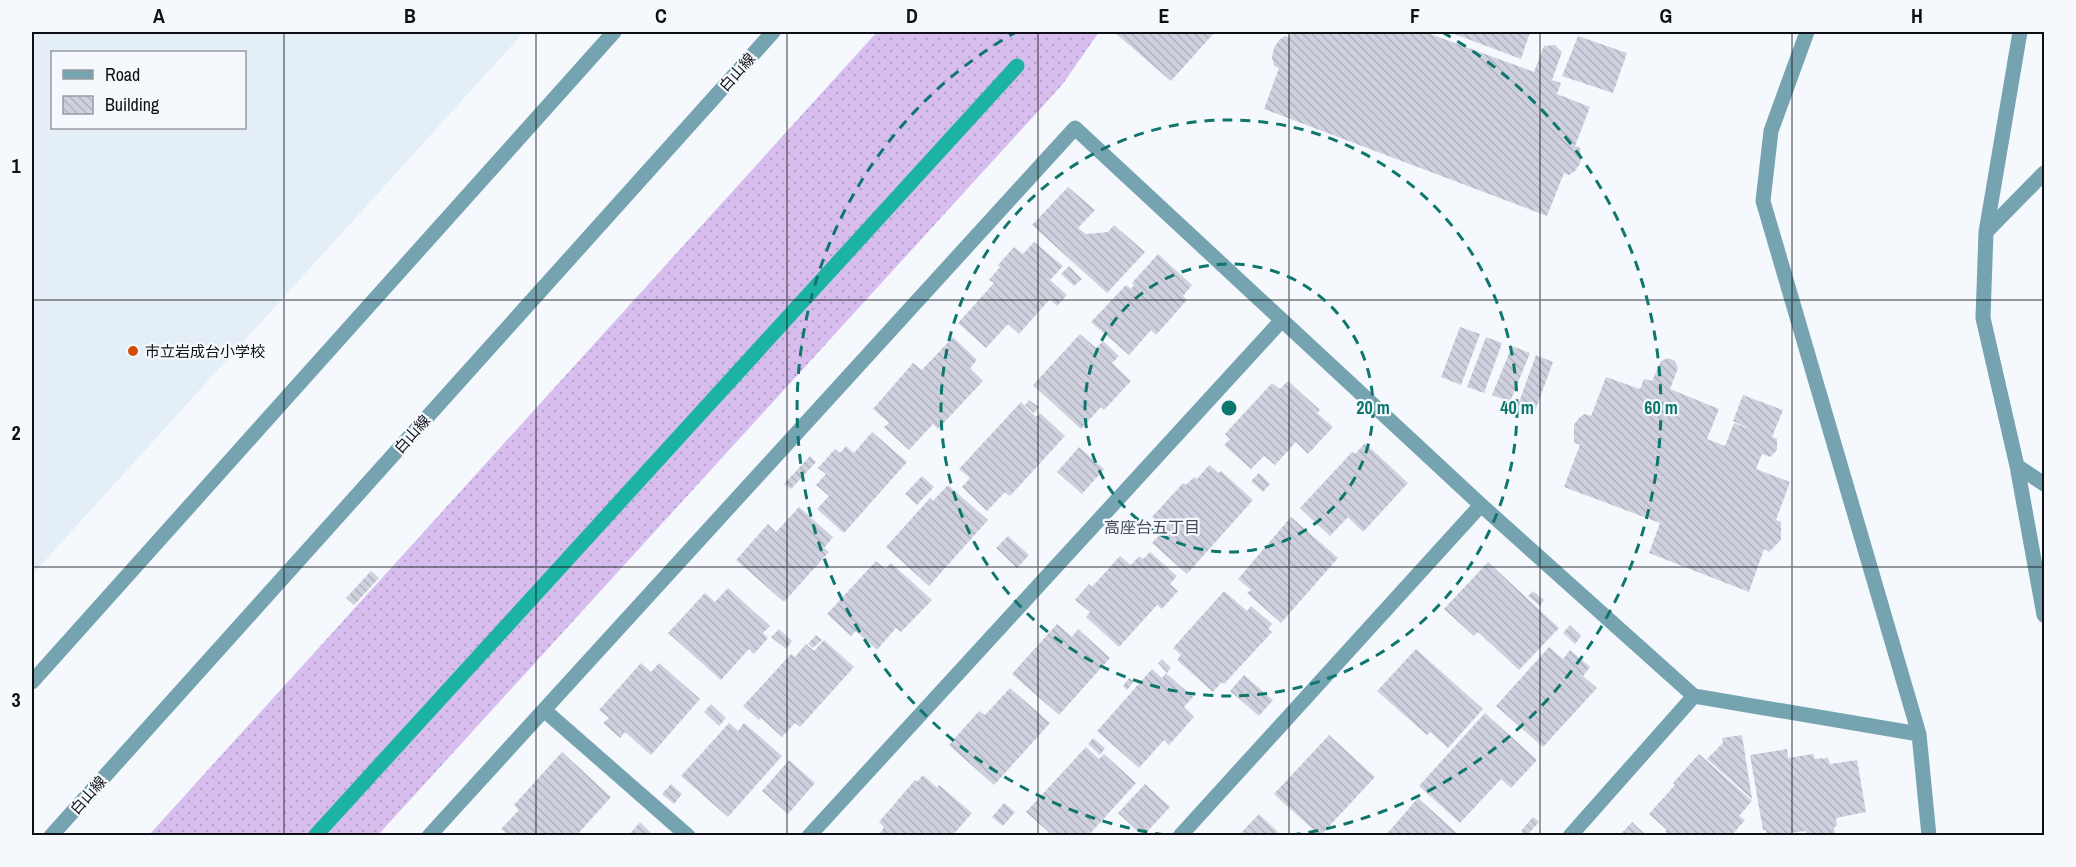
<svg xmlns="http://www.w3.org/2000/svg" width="2076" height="867" font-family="'Archivo Narrow','Noto Sans JP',sans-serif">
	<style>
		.built { fill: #e4eef7; fill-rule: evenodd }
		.grass { fill: url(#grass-dots) }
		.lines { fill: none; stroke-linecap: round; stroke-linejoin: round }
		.stream { stroke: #1db3a3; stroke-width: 15 }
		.building { fill: url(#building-back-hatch) }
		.minor { stroke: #75a4b0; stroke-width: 15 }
		.grid { fill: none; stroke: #0c0f13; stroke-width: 1.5; stroke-opacity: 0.55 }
		.ring { fill: none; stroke: #0f766e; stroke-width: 3; stroke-dasharray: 10 8 }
		.poi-dot { fill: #d24e02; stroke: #f5f9fd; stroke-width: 2 }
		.labels { text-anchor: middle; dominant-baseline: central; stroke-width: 4.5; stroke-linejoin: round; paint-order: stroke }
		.street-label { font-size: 15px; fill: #0c0f13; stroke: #f5f9fd }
		.poi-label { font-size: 15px; fill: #0c0f13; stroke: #f5f9fd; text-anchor: start }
		.neighbourhood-label { font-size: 16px; fill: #434c54; stroke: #f5f9fd }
		.centre { fill: #0f766e; stroke: #f5f9fd; stroke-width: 3 }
		.ring-label { font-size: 18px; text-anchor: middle; font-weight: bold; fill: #0f766e; stroke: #f5f9fd; stroke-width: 4.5; stroke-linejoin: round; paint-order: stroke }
		.neatline { fill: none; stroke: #0c0f13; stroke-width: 2 }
		.grid-label { font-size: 20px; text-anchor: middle; font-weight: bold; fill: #0c0f13 }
	</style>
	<defs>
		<pattern id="grass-dots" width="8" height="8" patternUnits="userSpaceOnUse" patternTransform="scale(1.5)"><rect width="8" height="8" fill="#d7beef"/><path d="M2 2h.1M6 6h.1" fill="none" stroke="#b7a2cc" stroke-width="1.8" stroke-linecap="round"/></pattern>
		<pattern id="building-back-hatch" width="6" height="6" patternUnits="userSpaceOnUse" patternTransform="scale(1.5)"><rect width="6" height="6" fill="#cfd1de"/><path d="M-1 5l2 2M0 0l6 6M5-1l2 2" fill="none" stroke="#b1b2be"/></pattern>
	</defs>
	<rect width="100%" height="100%" fill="#f5f9fd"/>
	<path class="built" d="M32 32H524L32 575ZM52 52H244V128H52Z"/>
	<path class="grass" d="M877 32H1099L1062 85 378 835H149Z"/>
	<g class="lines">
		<path class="stream" d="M315 836 1017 66"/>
	</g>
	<path class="building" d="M1114 32H1215L1171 81Z
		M1291 32H1425L1534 72 1544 46 1555 45 1562 52 1552 80 1561 83 1557 94 1590 107 1575 146 1580 148 1581 156 1580 164 1575 171 1569 175 1564 173 1547 216 1264 109 1279 68 1274 66 1272 57 1274 48 1279 40 1285 36 1289 38Z
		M1449 32H1530L1521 59Z
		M1578 36 1627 53 1613 93 1562 76Z
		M1068 187 1095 210 1078 228 1086 234 1108 232 1114 225 1145 252 1107 293 1032 225Z
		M1034 242 1063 266 1050 280 1067 295 1057 306 1050 299 1019 334 1008 324 986 348 958 323 994 283 989 280 1000 267 998 265 1014 247 1023 254Z
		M1158 254 1192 285 1183 296 1187 300 1156 335 1151 330 1129 355 1091 322 1126 285 1131 289 1134 285 1132 283Z
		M1069 266 1082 279 1074 286 1061 274Z
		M1460 327 1480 334 1461 385 1441 377Z
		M1080 334 1096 348 1103 341 1119 356 1112 363 1131 381 1104 410 1101 407 1081 429 1033 385Z
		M953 337 977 360 970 368 983 381 938 429 933 424 909 450 884 427 889 423 873 409 913 363 922 370Z
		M1486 337 1502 343 1484 393 1467 387Z
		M1512 346 1530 353 1510 402 1492 395Z
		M1536 355 1553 362 1535 411 1518 405Z
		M1668 358 1675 361 1678 368 1670 389 1719 409 1707 439 1725 446 1734 423 1752 430 1733 421 1743 395 1783 410 1772 437 1777 439V450L1770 457 1762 454 1756 469 1790 482 1776 520 1781 522V540L1769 552 1764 549 1749 592 1649 553 1660 523 1564 487 1580 445 1575 443 1574 440V425L1578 419 1584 414 1591 416 1606 377 1640 389 1644 379 1652 381 1661 361Z
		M1288 381 1320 410 1317 413 1333 427 1308 454 1296 442 1275 465 1264 456 1251 469 1224 445 1230 439 1225 434 1272 383 1280 389Z
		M1029 400 1039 407 1034 413 1025 405Z
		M1021 402 1036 417 1040 413 1065 436 1010 496 1005 492 987 511 962 487 970 478 959 469Z
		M872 432 907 462 844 533 817 509 829 496 816 485 826 474 818 468 835 449 840 453 846 446 854 453Z
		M1365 443 1408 483 1363 532 1348 517 1330 536 1300 508 1352 452 1355 454Z
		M1079 447 1104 469 1082 494 1057 472Z
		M810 456 816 462 791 489 784 484Z
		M1209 465 1219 473 1221 471 1253 500 1187 574 1152 543 1165 529 1152 517 1183 483 1186 485 1194 477 1197 479Z
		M1259 473 1270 484 1263 492 1251 481Z
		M922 476 934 487 917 505 905 494Z
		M948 485 988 520 929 586 886 547 930 498 933 501Z
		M799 507 833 537 824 548 829 552 784 602 736 560 768 524 776 532Z
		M1291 517 1338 558 1281 623 1247 593 1251 590 1238 579Z
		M1008 536 1029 555 1017 568 996 548Z
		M1150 552 1177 576 1170 584 1178 591 1162 609 1157 605 1119 647 1086 617 1090 612 1075 600 1089 584 1092 587 1120 556 1131 565 1139 556 1143 559Z
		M876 561 885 569 891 563 932 600 901 632 896 628 877 650 856 631 851 636 827 614Z
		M1488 562 1559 628 1519 670 1478 632 1474 636 1444 609Z
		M371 571 379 578 354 605 346 598Z
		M728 588 770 626 763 633 768 638 754 654 749 649 721 680 668 633 705 593 715 602Z
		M1224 591 1247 611 1251 606 1272 624 1268 629 1272 632 1224 684 1222 682 1213 692 1177 660 1181 655 1173 648Z
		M1533 591 1544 600 1540 606 1528 596Z
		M1057 624 1072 637 1078 629 1110 658 1059 715 1012 674Z
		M1570 625 1581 636 1575 644 1563 633Z
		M779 629 792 641 786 649 771 637Z
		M816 635 822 640 813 648 808 644Z
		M824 640 854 667 800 727 795 723 782 737 761 718 759 720 743 706 791 654 795 657 806 644 814 651Z
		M1549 647 1563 659 1570 650 1590 667 1583 676 1597 688 1543 747 1496 706Z
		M1416 649 1483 709 1448 748 1430 732 1427 735 1377 691Z
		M1162 659 1171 668 1167 673 1158 663Z
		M641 663 651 672 659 663 700 699 651 755 625 732 620 738 603 723 609 718 599 710Z
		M1152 669 1162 678 1166 673 1193 697 1184 707 1194 717 1169 745 1164 740 1139 768 1097 731Z
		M1244 675 1273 700 1259 716 1230 691Z
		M1129 678 1134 681 1127 690 1123 686Z
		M1010 688 1050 723 994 785 949 745 979 711 985 715Z
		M711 704 726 718 719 726 704 712Z
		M1485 713 1537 760 1511 788 1501 779 1460 823 1419 786Z
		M729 723 738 731 744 723 782 756 728 817 681 776Z
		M1329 735 1375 777 1320 836 1274 794Z
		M1742 735 1752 799 1707 759 1723 743 1722 738Z
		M1093 738 1105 748 1100 755 1088 744Z
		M1086 747 1099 759 1104 754 1136 783 1088 836H1053L1026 812Z
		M1787 749 1788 758 1813 754 1815 759 1828 758 1830 764 1857 760 1866 812 1836 818 1837 826 1834 827 1835 834 1807 836 1806 831 1767 836 1766 830H1763L1750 755Z
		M562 752 611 797 576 836H509L501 829 519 810 514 805Z
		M1699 754 1752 801 1739 816 1745 820 1731 836H1670L1665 831 1667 830 1649 814 1675 785 1673 783Z
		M789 760 815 783 788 814 762 791Z
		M923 775 937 788 939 785 972 813 952 836H878L884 827 879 822 915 780 917 782Z
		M671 784 682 794 674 804 662 794Z
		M1145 784 1170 807 1143 836 1118 813Z
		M1418 798 1460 836H1385Z
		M1004 803 1015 812 1003 826 992 817Z
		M1259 814 1282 836H1238Z
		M1533 817 1539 822 1526 836 1521 831Z
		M640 822 654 836H628Z
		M1632 822 1647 836H1619Z"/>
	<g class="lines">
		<path class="minor" d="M1807 32 1771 131 1763 201 1919 734 1929 836
			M2020 32 1986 232 1983 318 2017 466 2044 615
			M1986 232 2044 173
			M2017 466 2044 484
			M32 682 614 32
			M544 710 688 836
			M51 836 773 32
			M429 836 1075 128 1481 505 1694 696 1919 734
			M809 836 1282 320
			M1180 836 1481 505
			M1570 836 1694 696"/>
	</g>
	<path class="grid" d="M284 32V836M536 32V836M787 32V836M1038 32V836M1289 32V836M1540 32V836M1792 32V836M32 300H2044M32 567H2044"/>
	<g class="ring">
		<circle cx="1229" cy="408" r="144"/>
		<circle cx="1229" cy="408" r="288"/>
		<path d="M1165 835A432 432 0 0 1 1016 32M1442 32A432 432 0 0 1 1293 835"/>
	</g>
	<circle class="poi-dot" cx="133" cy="351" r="6"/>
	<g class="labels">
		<g class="street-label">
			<text transform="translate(737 72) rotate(-48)">白山線</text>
			<text transform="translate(412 434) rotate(-48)">白山線</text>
			<text transform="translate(88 795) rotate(-48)">白山線</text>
		</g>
		<g class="poi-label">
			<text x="145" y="351">市立岩成台小学校</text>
		</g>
		<g class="neighbourhood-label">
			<text x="1152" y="527">高座台五丁目</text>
		</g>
	</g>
	<circle cx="1229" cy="408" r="9" class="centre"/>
	<g class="ring-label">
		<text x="1373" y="414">20 m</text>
		<text x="1517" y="414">40 m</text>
		<text x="1661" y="414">60 m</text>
	</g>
	<rect width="2076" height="867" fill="none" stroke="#f5f9fd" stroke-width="66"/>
	<rect x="51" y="51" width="195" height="78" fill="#f5f9fd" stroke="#989b9f" stroke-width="1.5"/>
	<rect x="63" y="70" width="30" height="9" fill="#75a4b0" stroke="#989b9f" stroke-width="1.5"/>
	<text x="105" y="81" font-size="18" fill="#0c0f13">Road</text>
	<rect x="63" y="96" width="30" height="18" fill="url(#building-back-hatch)" stroke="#989b9f" stroke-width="1.5"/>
	<text x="105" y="111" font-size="18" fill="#0c0f13">Building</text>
	<rect x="33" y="33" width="2010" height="801" class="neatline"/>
	<g class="grid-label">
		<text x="159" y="23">A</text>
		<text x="410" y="23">B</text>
		<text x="661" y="23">C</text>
		<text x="912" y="23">D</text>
		<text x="1164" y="23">E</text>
		<text x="1415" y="23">F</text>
		<text x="1666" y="23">G</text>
		<text x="1917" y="23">H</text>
		<text x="16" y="173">1</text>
		<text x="16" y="440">2</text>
		<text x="16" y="707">3</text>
	</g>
</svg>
